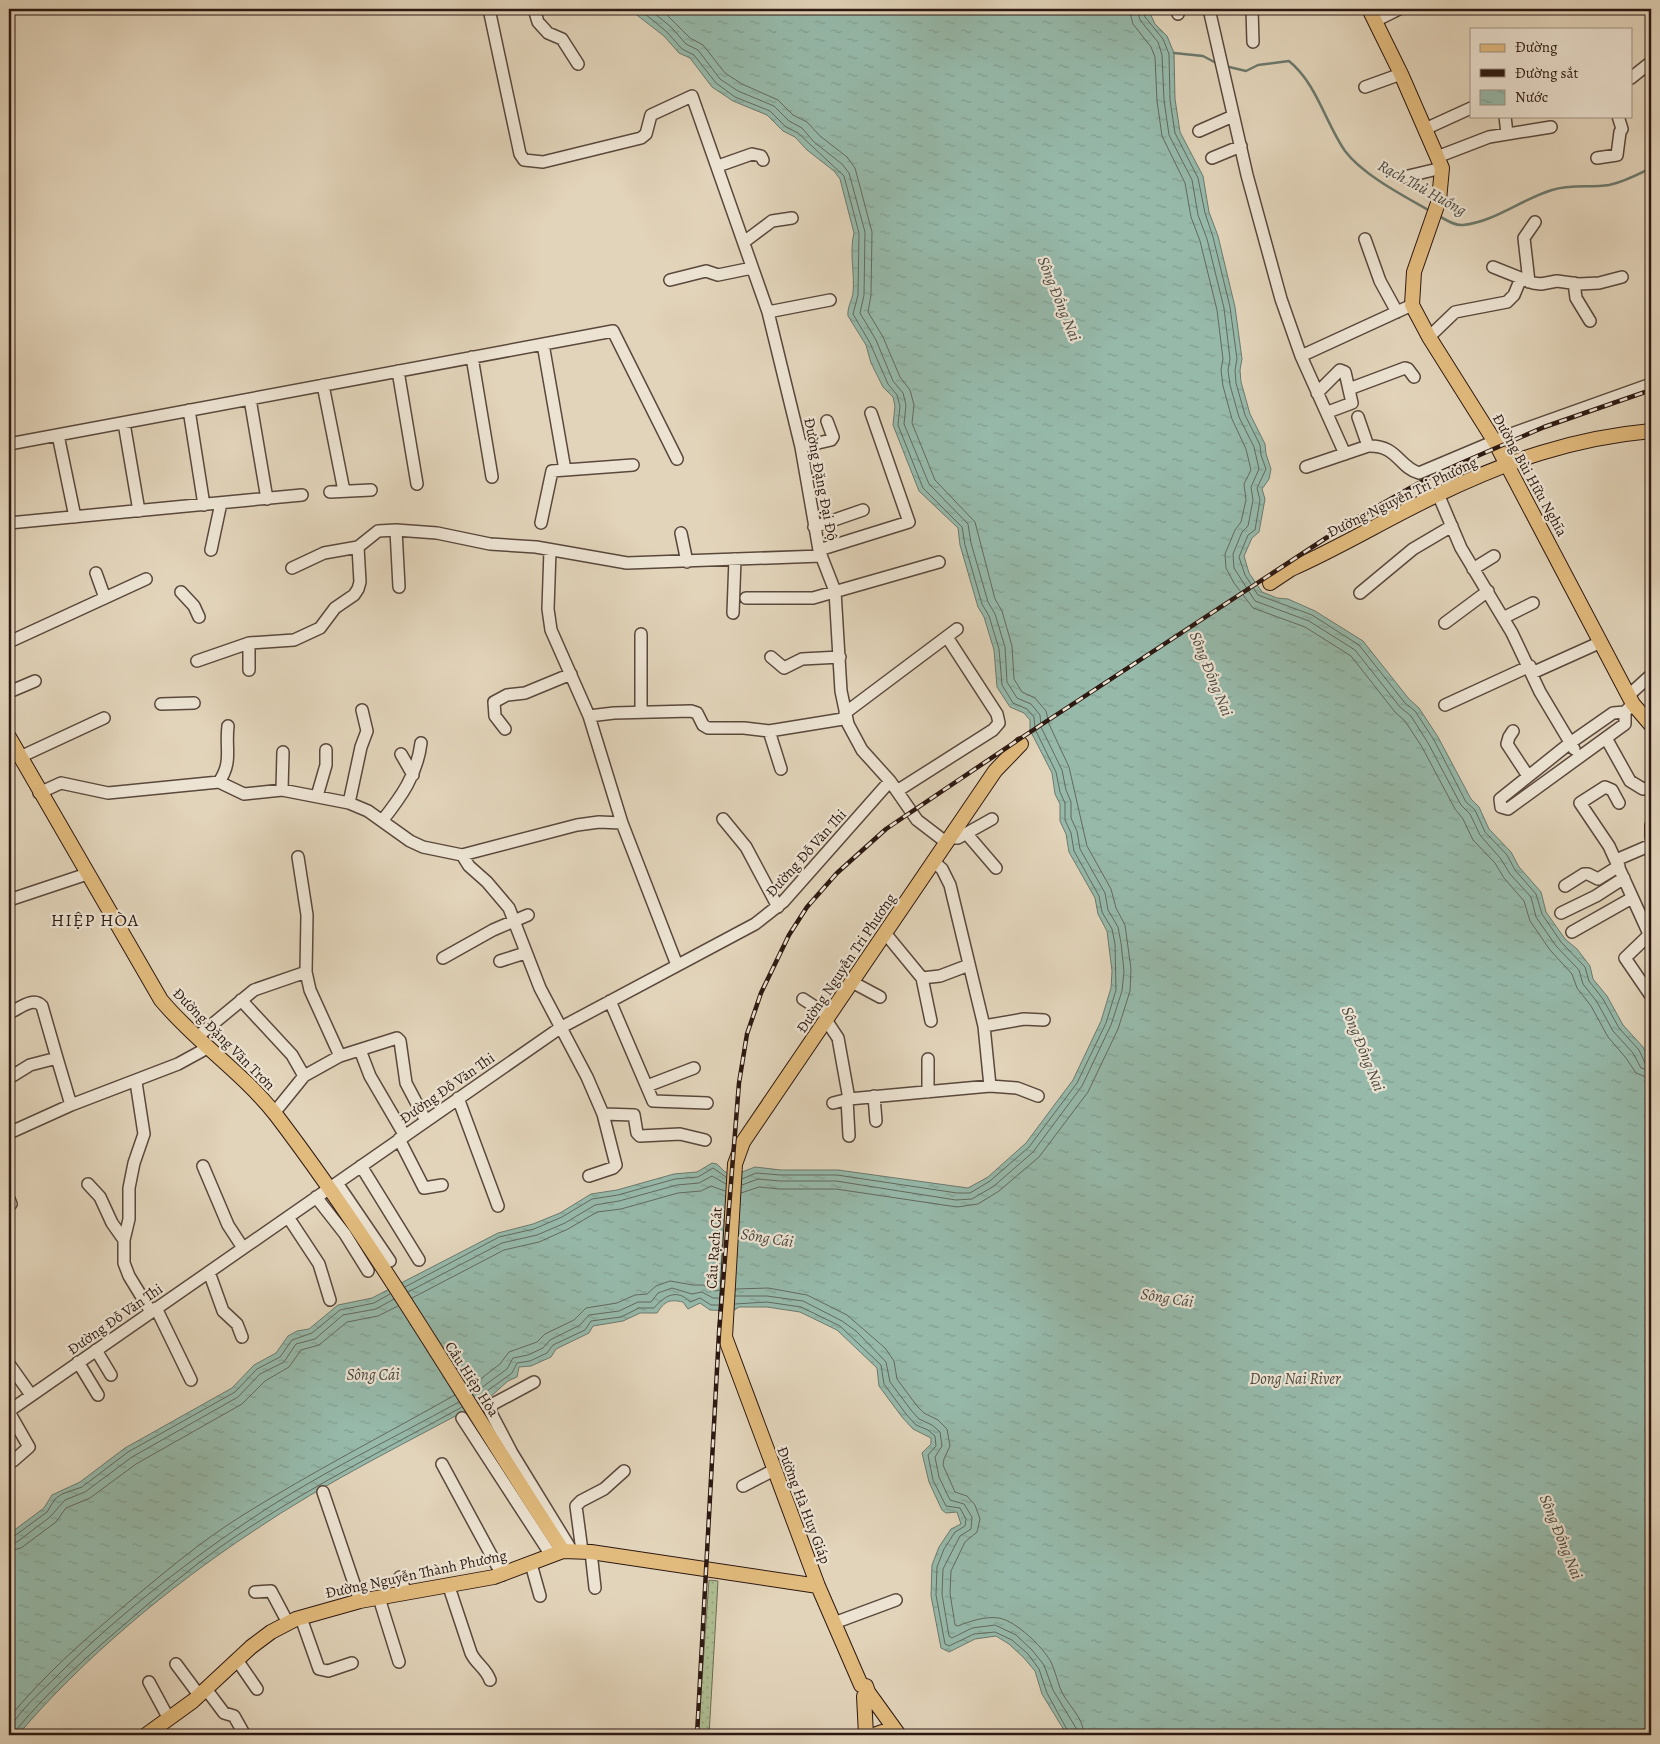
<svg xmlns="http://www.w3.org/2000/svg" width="1660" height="1744" font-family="Alegreya,serif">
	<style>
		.grass { fill: url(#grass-dots); stroke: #6e6c52 }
		.water { fill: url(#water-ripples); stroke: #6c796d }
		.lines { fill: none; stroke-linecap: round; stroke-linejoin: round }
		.shore { stroke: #62695e; stroke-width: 1 }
		.stream { stroke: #6c796d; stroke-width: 2.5 }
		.minor-casing { stroke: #5a483c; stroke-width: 14 }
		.major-casing { stroke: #2d1912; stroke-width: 16 }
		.minor { stroke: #ece3d2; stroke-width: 11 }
		.major { stroke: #e1ba7d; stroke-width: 14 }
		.rail-casing { stroke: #2d1912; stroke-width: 4.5 }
		.rail { stroke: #ece3d2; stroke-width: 2.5; stroke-dasharray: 8; stroke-linecap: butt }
		.labels { text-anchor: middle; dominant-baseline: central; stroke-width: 4.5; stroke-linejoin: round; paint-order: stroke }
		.street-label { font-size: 15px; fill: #2d1912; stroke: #ece3d2 }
		.water-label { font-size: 16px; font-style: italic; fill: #4c4940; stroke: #ece3d2 }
		.quarter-label { font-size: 18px; letter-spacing: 1px; fill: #2d1912; stroke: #ece3d2 }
	</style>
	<defs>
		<pattern id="grass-dots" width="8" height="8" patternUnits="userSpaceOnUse" patternTransform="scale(1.25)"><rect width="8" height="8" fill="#afbe93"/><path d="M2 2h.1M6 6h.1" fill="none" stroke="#97a37e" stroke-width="1.8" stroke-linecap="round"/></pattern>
		<pattern id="water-ripples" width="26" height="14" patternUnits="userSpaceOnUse" patternTransform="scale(1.25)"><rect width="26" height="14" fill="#96b9aa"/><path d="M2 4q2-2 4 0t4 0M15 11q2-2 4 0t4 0" fill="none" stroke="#829e91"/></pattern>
	</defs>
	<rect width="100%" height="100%" fill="#e2d4ba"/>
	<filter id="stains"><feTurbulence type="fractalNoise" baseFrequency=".004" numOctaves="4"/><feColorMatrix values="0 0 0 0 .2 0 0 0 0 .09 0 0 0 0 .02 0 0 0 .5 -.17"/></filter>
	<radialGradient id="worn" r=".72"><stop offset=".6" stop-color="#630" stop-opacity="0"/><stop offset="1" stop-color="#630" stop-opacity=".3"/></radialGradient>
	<path class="grass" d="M709 1580 718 1581 709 1735H698Z"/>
	<path class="water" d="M629 9H1148L1155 24 1167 36 1174 53 1175 99 1180 132 1203 176 1209 212 1218 236 1235 307 1242 359 1240 370 1241 382 1250 414 1265 444 1266 454 1271 469 1269 479 1262 489 1265 499 1259 532 1252 538 1244 556 1249 573 1262 592 1277 598 1288 599 1315 611 1363 641 1409 699 1419 708 1438 737 1471 799 1479 807 1489 829 1511 852 1519 867 1541 892 1546 912 1565 939 1577 949 1590 966 1593 979 1607 996 1623 1025 1643 1047 1651 1063V1735H1067L1042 1694 1035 1671 1024 1658 1009 1644 996 1636 975 1639 949 1652 941 1648 931 1596 932 1565 939 1547 951 1529 961 1524 957 1512 946 1513 942 1510 929 1482 922 1453 931 1444V1438L913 1429 902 1417 879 1386 877 1368 837 1330 800 1312 767 1307H739L733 1311 710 1310 700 1303 688 1309 683 1302C669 1299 665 1301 657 1313H640L623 1321 593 1326 589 1333 556 1349 551 1357 531 1366 519 1367 517 1377 508 1381 489 1398C410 1441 327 1481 252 1532 170 1586 81 1660 18 1735H9V1534L44 1508 52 1495 80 1482 125 1448 232 1388 254 1365 276 1353 288 1336 297 1331 309 1329 338 1305 372 1298 498 1233 533 1224 560 1213 591 1194 617 1190 674 1174 697 1172 712 1163 717 1164 725 1172 737 1174 755 1167 781 1170H838L968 1188 988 1177 1026 1143 1073 1080 1101 1021 1111 988 1112 971 1107 931 1098 914 1095 898 1069 852 1066 834 1060 821V804L1055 794 1052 773 1030 730V720L1024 713 1010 707 997 687 994 650 984 617 978 607 960 545 958 528 919 491 893 425 895 406 893 397 883 387 871 363 866 345 848 316C847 308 852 300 853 293 855 273 849 252 854 233L840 179 834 171 807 150 795 137 783 131 767 115 733 101 712 87 690 58 679 53 664 36Z"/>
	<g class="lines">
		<path class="shore" d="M639 9 667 32 682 49 694 55 716 83 735 97 770 111 786 127 798 133 844 176 859 233 858 295 853 314 870 343 888 384 897 395 900 406 898 425 923 488 962 527 965 545 982 604 989 616 999 649 1002 685 1013 703 1027 709 1034 717 1035 729 1056 772 1060 792 1065 803V820L1071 833 1074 851 1099 896 1102 912 1112 929 1115 944 1116 990 1106 1023 1077 1083 1029 1147 990 1181 970 1193H957L837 1175H781L756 1173 742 1179
			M649 9 671 27 686 44 698 50 720 79 738 91 774 106 789 121 802 128 814 142 842 164 849 173 865 232 864 295 860 313 876 340 893 381 903 393 906 405 904 424 929 484 968 524 971 543 988 602 995 614 1005 647 1007 682 1017 698 1031 704 1040 715 1041 727 1062 770 1066 790 1071 802V818L1077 831 1080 849 1105 893 1108 910 1118 927 1121 943 1124 971 1122 991 1111 1025 1082 1086 1033 1152 994 1186 972 1199 956 1200 836 1181H780L758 1179 742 1185
			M661 9 690 38 703 45 725 73 742 84 778 100 793 115 807 122 820 136 847 157 855 168 872 232 871 295 868 312 883 337 900 377 910 390 914 405 912 423 935 480 975 522 995 599 1002 611 1012 646 1014 679 1022 692 1035 698 1046 711 1049 724 1069 767 1087 846 1111 889 1116 908 1125 925 1131 969 1130 991 1118 1029 1088 1092 1039 1157 999 1191 978 1204 957 1207 836 1189H780L759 1187 741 1193
			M1129 9 1133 24 1151 47 1155 57 1157 101 1162 136 1185 183 1191 217 1200 241 1217 310 1223 359 1221 370 1223 386 1232 419 1246 449 1251 470 1244 484 1246 500 1241 522 1235 530 1225 554 1226 568 1234 583 1253 608 1305 627 1351 656 1395 712 1405 721 1422 747 1455 809 1463 819 1473 840 1495 863 1504 878 1524 901 1530 921 1550 950 1572 974 1577 988 1591 1006 1608 1037 1626 1058 1636 1073 1651 1079
			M1137 9 1140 20 1158 42 1162 55 1164 100 1169 135 1192 180 1198 215 1207 239 1224 308 1230 359 1228 370 1230 385 1239 417 1254 447 1259 469 1251 487 1253 500 1248 526 1242 532 1233 554 1234 568 1255 601 1309 621 1355 650 1400 707 1411 716 1428 743 1461 805 1470 814 1480 835 1501 859 1510 874 1531 897 1536 917 1556 946 1579 970 1583 984 1597 1002 1613 1031 1633 1053 1641 1068 1651 1071
			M1143 9 1145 17 1163 39 1169 54 1170 100 1175 133 1198 178 1205 213 1213 237 1230 307 1237 359 1235 370 1236 383 1245 415 1260 445 1261 455 1266 469 1257 488 1260 500 1255 530 1248 535 1239 557 1245 575 1258 595 1312 615 1359 645 1405 703 1415 711 1434 740 1466 802 1475 810 1485 832 1507 855 1515 870 1536 894 1542 914 1561 942 1585 967 1589 981 1603 999 1619 1028 1639 1050 1645 1063 1651 1065
			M405 1287 499 1237 534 1229 562 1217 592 1199 618 1195 675 1179 698 1177 713 1168 726 1177
			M736 1289 768 1288 807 1295 847 1315 885 1348 894 1361 897 1379 917 1406 924 1413 938 1420 947 1429 950 1446 944 1459 943 1465 955 1492 967 1496 975 1505 980 1519 977 1532 965 1542 951 1571 950 1593 955 1625 958 1626C970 1621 986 1616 999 1618 1016 1621 1043 1647 1051 1662 1055 1671 1057 1679 1060 1688 1066 1704 1084 1717 1084 1735
			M408 1292 502 1243 537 1235 565 1223 595 1205 619 1201 677 1185 699 1183 712 1176 726 1184
			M735 1296H767L803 1301 842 1321 856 1331 886 1362 890 1382 911 1410 919 1419 932 1425 940 1432 942 1446 935 1457 939 1477 950 1500 964 1504 972 1517 971 1529 960 1536 943 1569 942 1594 949 1636 952 1638 972 1628 995 1625 1016 1635 1032 1650 1044 1665 1053 1690 1076 1728 1077 1735
			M412 1298 504 1250 539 1242 568 1229 597 1212 621 1209 678 1193 701 1191 711 1186 725 1191
			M735 1304 767 1302 801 1307 840 1326 881 1365 884 1384 906 1414 916 1425 928 1430 935 1436 936 1446 928 1455 933 1480 946 1506 960 1508 966 1519 965 1526 955 1532 944 1549 937 1567 936 1595 945 1644 949 1646 974 1634 995 1632 1012 1640 1028 1654 1039 1669 1047 1693 1070 1735
			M469 1388 500 1364 509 1352 537 1342 545 1334 574 1320 586 1308 617 1303 635 1295 647 1294 656 1286 670 1281 693 1285H703L715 1291 720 1290
			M473 1394 507 1369 513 1358 528 1355 543 1348 550 1340 580 1325 589 1315 619 1311 638 1302H651L658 1293 672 1288 692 1294 702 1292 713 1298H719
			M476 1399 512 1373 517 1363 530 1361 547 1353 553 1345 585 1330 591 1321 621 1317 639 1308H654C664 1296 677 1288 690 1302L700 1298 711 1305H719
			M9 1538 13 1537 47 1512 55 1499 62 1494 82 1487 128 1452 235 1392 257 1369 280 1357 292 1340 312 1333 340 1310 374 1303 390 1294
			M9 1544 17 1542 50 1517 65 1500 85 1492 132 1457 238 1397 260 1374 284 1362 296 1344 315 1339 343 1315 376 1309 394 1299
			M9 1551 21 1548 56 1522 66 1508 90 1498 136 1464 242 1404 265 1381 289 1367 301 1350 319 1345 347 1322 378 1316 398 1306
			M9 1718C43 1676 82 1642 123 1607 161 1575 201 1541 243 1515 312 1472 384 1435 455 1395
			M9 1732C14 1715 42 1691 55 1678 110 1622 180 1567 245 1523 312 1477 388 1441 459 1402
			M15 1735 16 1730C51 1688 91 1653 133 1617 170 1585 209 1553 250 1527 318 1483 391 1446 462 1407"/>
		<path class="stream" d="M1174 53 1203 56 1218 64
			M1225 66 1246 71 1258 65 1289 61C1317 84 1325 122 1345 151 1363 175 1404 196 1430 211
			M1439 216C1446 220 1455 226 1463 225 1494 222 1522 199 1552 190 1571 184 1590 188 1609 185 1624 182 1637 175 1651 168"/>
		<g class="minor-casing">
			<path id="minor" d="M489 9 520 154 524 160 543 162 641 138 646 134 651 115 692 96 768 312 801 447 819 550 835 591 841 691 848 724 862 750 890 781 917 820 947 843
				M534 9 538 22 548 33 562 39 578 64
				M1176 9 1178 14
				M1209 9 1247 175 1281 299 1301 356 1345 454
				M1252 9 1253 42
				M1375 21 1399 9
				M1631 78 1651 62
				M1365 87 1401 74
				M1505 116 1507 134
				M1425 129 1471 108
				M1199 131 1233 116
				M1437 157 1489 137 1551 127
				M1212 158 1241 146
				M1597 158 1617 155 1620 132 1622 129 1618 116
				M718 166 752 154 761 156 763 160
				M1404 177 1442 168
				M1365 239 1380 281 1397 312
				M744 242 772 221 792 218
				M1493 267 1533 283 1541 284 1557 281 1579 284 1599 283 1622 277
				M670 280 706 271 718 275 752 268
				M1529 282 1524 238 1535 222
				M1574 283 1576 298 1590 321
				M768 312 830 300
				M1429 337 1455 312 1507 302 1514 295 1521 278
				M543 344 565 470
				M1301 356 1412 305
				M472 357 492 477
				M398 371 417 484
				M323 385 344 491
				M1349 389 1405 368 1408 369 1414 377
				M1317 393 1340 370 1345 372 1352 403 1328 412
				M250 399 267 499
				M189 410 204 505
				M1358 417 1368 446
				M124 423 139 511
				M58 435 75 517
				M9 444 613 331 677 459
				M801 447 831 440 833 437 827 421
				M1306 467 1368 446C1398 445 1398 467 1419 473L1514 433 1651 384
				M330 492 371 490
				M1438 494 1461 548 1512 633 1540 692 1574 749
				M9 523 302 495
				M541 523 552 471 633 465
				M814 527 863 510
				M396 530 399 587
				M681 533 687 562
				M211 550 221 503
				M550 550 548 609 551 630 589 716 622 823 677 965
				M819 550 909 522 871 413
				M292 568 324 553 358 547
				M1473 569 1494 556
				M96 573 105 598
				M181 592 194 606 199 617
				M1360 593 1413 549 1452 526
				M746 598H813L939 562
				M733 613 735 559
				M1503 618 1533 603
				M1445 623 1488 591
				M9 642 146 579
				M771 657 784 668 802 659 840 657
				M197 661 249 643 294 640 320 628 335 608 354 595 358 589 360 582 358 547 378 531 396 530 437 533 490 544 536 547 627 563 821 556
				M249 670V643
				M1532 673 1601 642
				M9 692 35 681
				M1629 695 1651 675
				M161 704 194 703
				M1445 705 1530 666
				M641 712V634
				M1625 712V724L1508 809 1501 807 1500 799 1570 743 1613 713 1625 712 1633 704
				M845 713 957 629
				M589 716 614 713 691 711 697 713 703 725 708 728H744L769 731 843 719
				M505 729 495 716 494 702 507 695 525 693 571 674
				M769 731 781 769
				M1513 731 1509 737 1507 744 1528 776
				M1606 738 1630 781 1643 789 1651 787
				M401 754 413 775
				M20 757 104 718
				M219 782C233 761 225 749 228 726
				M282 790 283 752
				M897 791 993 730 999 723 997 714 947 637
				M39 793 61 783 108 793 219 782 244 794 282 790 349 803 368 811 410 841 423 847 462 855 577 825 599 822 622 823
				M317 796 326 765V750
				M349 803 361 747 367 731 362 710
				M1619 803 1612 790 1605 787 1580 803 1609 846 1649 934
				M723 819 746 847 778 907
				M382 821C401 797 417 775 421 743
				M1651 825V837
				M966 833 996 868
				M950 838H958L992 819
				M462 855 469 866 487 882 509 908 540 988 587 1077 603 1114 616 1165 613 1168 589 1176
				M298 857 307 915 306 972 310 990 340 1056
				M1616 860 1651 845
				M934 862 942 869 950 885 984 1026 990 1086
				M1565 886 1584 874H1588L1598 879 1619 866
				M9 900 87 874
				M1561 913 1596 896 1624 878
				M1572 932 1632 898
				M885 933 922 978 931 1021
				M1651 933 1625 958 1651 996
				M443 958 493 930 528 915
				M500 961 525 953
				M922 978 940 976 969 965
				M852 982 880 997
				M803 999 829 1016
				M241 1000 292 1055 304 1076 274 1113
				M610 1001 653 1101 707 1103
				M9 1013C19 1009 33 996 42 1006L57 1058
				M826 1020 838 1038 849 1099 990 1086 1017 1088 1038 1096
				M984 1026 1024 1019 1044 1020
				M197 1037 254 990 306 972
				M360 1050 370 1076 405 1136
				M928 1059V1092
				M304 1076 340 1056 397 1038 400 1041 406 1083 426 1121
				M9 1078 30 1065 57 1058 71 1105
				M136 1082 144 1134 134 1163 129 1188V1219L124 1240V1263L129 1276 151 1312
				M647 1086 694 1068
				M874 1096 876 1121
				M458 1098 498 1206
				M847 1099 849 1136
				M833 1103 849 1099
				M603 1114 634 1115 637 1133 640 1136 680 1134 705 1140
				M9 1133 71 1105 178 1064 209 1047
				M399 1139 424 1188 442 1185
				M203 1166 228 1225 243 1248
				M361 1166 419 1260
				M337 1183 390 1261
				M88 1184 100 1197 112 1223 124 1240
				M316 1197 345 1234 368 1271
				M9 1199 11 1204
				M288 1217 319 1264 330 1300
				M209 1272 223 1311 237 1324 242 1337
				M156 1308 191 1380
				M96 1350 111 1375
				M78 1362 98 1395
				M9 1364 31 1395
				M534 1382 493 1404 490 1411 512 1453 572 1551
				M9 1411 560 1028 755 924 783 902 890 781
				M9 1412 29 1447 13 1461
				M462 1418 551 1555
				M442 1464 502 1575
				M743 1486 774 1470
				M323 1492 360 1601
				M582 1551 576 1506 581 1501 604 1489 624 1471
				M591 1552 595 1588
				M531 1564 540 1596
				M400 1577 406 1593
				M449 1587 471 1653C476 1664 486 1668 490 1680
				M255 1592 271 1591 288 1623
				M379 1598 399 1662
				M301 1618 319 1669 328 1671 352 1663
				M834 1623 896 1600
				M237 1660 257 1689
				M176 1664 199 1695
				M149 1682 169 1719
				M206 1689 224 1713 234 1716 243 1732"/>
		</g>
		<g class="major-casing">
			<path id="major" d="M1369 9 1401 74 1442 168 1439 200 1414 272 1412 305 1429 337 1495 442 1633 704 1651 725
				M1270 583 1291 569C1341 547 1388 518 1437 495 1507 461 1573 438 1651 431
				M9 737 161 1000C196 1042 242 1072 276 1115 381 1253 468 1406 563 1551
				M861 1685 818 1586 725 1337 735 1164 743 1142 995 771 1021 744
				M861 1685 866 1686 868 1692 899 1735
				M864 1696 866 1735
				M146 1735 193 1701 251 1647 271 1632 296 1619 360 1601 494 1577 563 1551 591 1552 818 1586
				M874 1735 882 1732 898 1735"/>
		</g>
		<use href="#minor" class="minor"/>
		<use href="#major" class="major"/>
		<g class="rail-casing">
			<path id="rail" d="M697 1735 719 1333 739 1083 747 1034 761 993 789 935 807 907 837 873 886 829 1018 740 1355 519 1419 483 1459 464 1544 427 1651 390"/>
		</g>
		<use href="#rail" class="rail"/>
	</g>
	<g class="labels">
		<g class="street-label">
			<text transform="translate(1530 475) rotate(61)">Đường Bùi Hữu Nghĩa</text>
			<text transform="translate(821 479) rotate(79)">Đường Đặng Đại Độ</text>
			<text transform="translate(1402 497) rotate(-26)">Đường Nguyễn Tri Phương</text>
			<text transform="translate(806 853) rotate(-48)">Đường Đỗ Văn Thi</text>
			<text transform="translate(846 963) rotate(-56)">Đường Nguyễn Tri Phương</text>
			<text transform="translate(224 1039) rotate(45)">Đường Đặng Văn Trơn</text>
			<text transform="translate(447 1088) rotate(-35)">Đường Đỗ Văn Thi</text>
			<text transform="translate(714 1248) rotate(-86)">Cầu Rạch Cát</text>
			<text transform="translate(115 1319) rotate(-35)">Đường Đỗ Văn Thi</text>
			<text transform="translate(472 1379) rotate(57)">Cầu Hiệp Hòa</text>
			<text transform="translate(804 1505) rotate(69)">Đường Hà Huy Giáp</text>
			<text transform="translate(416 1574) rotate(-12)">Đường Nguyễn Thành Phương</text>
		</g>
		<g class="water-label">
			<text transform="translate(1422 188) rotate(29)">Rạch Thủ Huồng</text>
			<text transform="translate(1059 299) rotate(68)">Sông Đồng Nai</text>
			<text transform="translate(1211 674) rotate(68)">Sông Đồng Nai</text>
			<text transform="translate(1363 1049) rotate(68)">Sông Đồng Nai</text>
			<text transform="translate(767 1238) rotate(9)">Sông Cái</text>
			<text transform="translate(1167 1298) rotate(9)">Sông Cái</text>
			<text x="373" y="1375">Sông Cái</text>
			<text x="1295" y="1379">Dong Nai River</text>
			<text transform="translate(1561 1537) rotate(68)">Sông Đồng Nai</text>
		</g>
		<g class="quarter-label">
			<text x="95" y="920">HIỆP HÒA</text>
		</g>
	</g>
	<rect width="1660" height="1744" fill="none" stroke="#e2d4ba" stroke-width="30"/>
	<rect x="10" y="10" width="1640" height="1724" fill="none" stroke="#2d1912" stroke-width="2.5"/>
	<rect x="15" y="15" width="1630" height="1714" fill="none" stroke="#2d1912"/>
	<rect x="1470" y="28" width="162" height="90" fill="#ece3d2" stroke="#a09285"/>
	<rect x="1480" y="44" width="25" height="8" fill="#e1ba7d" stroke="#a09285"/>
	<text x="1515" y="52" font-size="15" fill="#2d1912">Đường</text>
	<rect x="1480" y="69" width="25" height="8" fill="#2d1912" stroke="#a09285"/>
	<text x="1515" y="78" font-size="15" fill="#2d1912">Đường sắt</text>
	<rect x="1480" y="90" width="25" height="15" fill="url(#water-ripples)" stroke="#a09285"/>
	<text x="1515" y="102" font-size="15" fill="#2d1912">Nước</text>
	<rect width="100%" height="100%" filter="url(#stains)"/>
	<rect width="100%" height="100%" fill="url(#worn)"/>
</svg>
